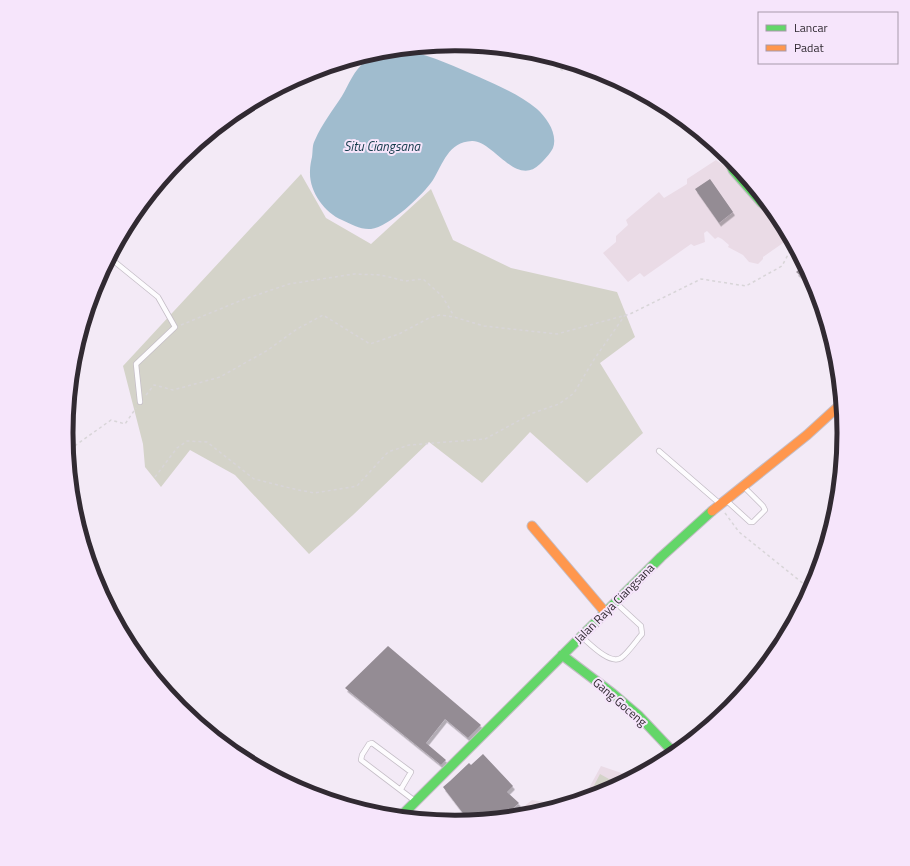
<svg xmlns="http://www.w3.org/2000/svg" width="910" height="866" font-family="'Titillium Web',sans-serif">
	<style>
		.education { fill: #eadbe6 }
		.green { fill: #d4d3c9 }
		.water { fill: #a0bcce }
		.building { fill: #948c94; filter: url(#shadow) }
		.lines { fill: none; stroke-linecap: round; stroke-linejoin: round }
		.lane-casing { stroke: #c4bdc6; stroke-width: 6 }
		.fast-casing { stroke: #c4bdc6; stroke-width: 11 }
		.slow-casing { stroke: #c4bdc6; stroke-width: 11 }
		.path { stroke: #d8d5d8; stroke-width: 1.5; stroke-dasharray: 3 3; stroke-linecap: butt }
		.lane { stroke: #fdfcfe; stroke-width: 4.5 }
		.fast { stroke: #63d668; stroke-width: 9 }
		.slow { stroke: #ff974d; stroke-width: 9 }
		.labels { text-anchor: middle; dominant-baseline: central; stroke-width: 4; stroke-linejoin: round; paint-order: stroke }
		.street-label { font-size: 12px; fill: #312a32; stroke: #f6e5fb }
		.water-label { font-size: 13px; font-style: italic; fill: #133a4a; stroke: #f6e5fb }
		.rim { fill: none; stroke: #312a32; stroke-width: 5 }
	</style>
	<defs>
		<filter id="shadow"><feDropShadow dx="2" dy="3.5" stdDeviation="0" flood-color="#0004"/></filter>
	</defs>
	<rect width="100%" height="100%" fill="#f3eaf6"/>
	<path class="education" d="M716 160 725 166 757 203 785 230 789 236 783 243 763 257V259L758 264 749 262 743 255 728 247 729 245 722 239 718 237 715 239 707 231 704 233 705 242 694 246 691 244 644 277 640 273 628 282 603 253 616 242V236L628 225 626 220 659 192 664 198 687 184V179Z
		M601 766 633 777 604 792 583 799Z
		M532 800 563 805 531 815 512 816Z"/>
	<path class="green" d="M301 174 326 218 371 244 431 189 453 240 511 268 617 292 635 337 600 363 643 433 587 483 530 432 482 483 429 442 353 515 309 554 235 475 190 450 161 487 145 467 143 444 123 366Z
		M600 774 618 784 604 792 588 797Z"/>
	<path class="water" d="M408 51C433 56 456 67 479 77 499 86 520 95 537 109 547 118 558 134 553 148 550 154 544 160 540 164 516 188 493 140 472 141 448 142 443 164 433 180 423 195 389 227 371 229 361 230 351 224 342 220 324 212 309 191 310 171 310 166 311 161 312 157 313 151 312 145 315 140 322 124 333 110 342 96 349 84 354 70 365 62 378 54 394 52 408 51Z"/>
	<path class="building" d="M710 179 733 212 719 223 695 189Z
		M804 265 814 284 815 288 796 272Z
		M388 646 481 725 468 738 445 719 426 743 446 760 441 765 345 688Z
		M483 754 513 786 507 792 519 803 503 817 469 821 443 787 450 781 469 763 471 765Z"/>
	<g class="lines">
		<g class="lane-casing">
			<path id="lane" d="M110 258 158 297 175 327 136 364 140 402
				M659 451 719 503
				M727 501 750 522H753L765 510 763 506 744 487
				M582 637C590 644 610 665 621 658 628 653 636 641 642 634L641 626 616 603
				M401 789 411 772 372 743 369 744 362 755 361 760 415 801
				M525 815C535 807 539 806 552 808"/>
		</g>
		<g class="fast-casing">
			<path id="fast" d="M726 155 733 170 762 203 779 218
				M562 655 612 693 639 716 675 754
				M400 817 661 557 712 511"/>
		</g>
		<g class="slow-casing">
			<path id="slow" d="M712 511 807 435 841 404
				M532 526 605 612"/>
		</g>
		<path class="path" d="M524 51 528 56 540 57 562 70 579 66
			M181 325 242 300 289 284 354 274 381 275 405 281 423 279 442 296 454 316
			M146 395 154 385 173 390 220 377 268 350 297 329 323 315 370 344 399 334 429 318 440 315 454 317 484 326 557 334 630 314 701 279 746 286 782 266 793 245
			M68 456 76 445 111 420 125 424 136 408
			M155 477 177 448 187 441 207 442 254 479 298 490 315 493 357 486 388 452 409 445 485 439 533 413 559 404 574 393 593 361 625 315
			M725 513 739 532 810 589"/>
		<use href="#lane" class="lane"/>
		<use href="#fast" class="fast"/>
		<use href="#slow" class="slow"/>
	</g>
	<g class="labels">
		<g class="street-label">
			<text transform="translate(614 603) rotate(-45)">Jalan Raya Ciangsana</text>
			<text transform="translate(620 702) rotate(41)">Gang Goceng</text>
		</g>
		<g class="water-label">
			<text x="382" y="146">Situ Ciangsana</text>
		</g>
	</g>
	<path d="M0 0H910V866H0ZM73 433a382 382 0 1 1 764 0a382 382 0 1 1-764 0Z" fill="#f6e5fb" fill-rule="evenodd"/>
	<path class="rim" d="M73 433a382 382 0 1 1 764 0a382 382 0 1 1-764 0Z"/>
	<rect x="758" y="12" width="140" height="52" fill="#f6e5fb" stroke="#a79aab"/>
	<rect x="766" y="25" width="20" height="6" fill="#63d668" stroke="#a79aab"/>
	<text x="794" y="32" font-size="12" fill="#312a32">Lancar</text>
	<rect x="766" y="45" width="20" height="6" fill="#ff974d" stroke="#a79aab"/>
	<text x="794" y="52" font-size="12" fill="#312a32">Padat</text>
</svg>
